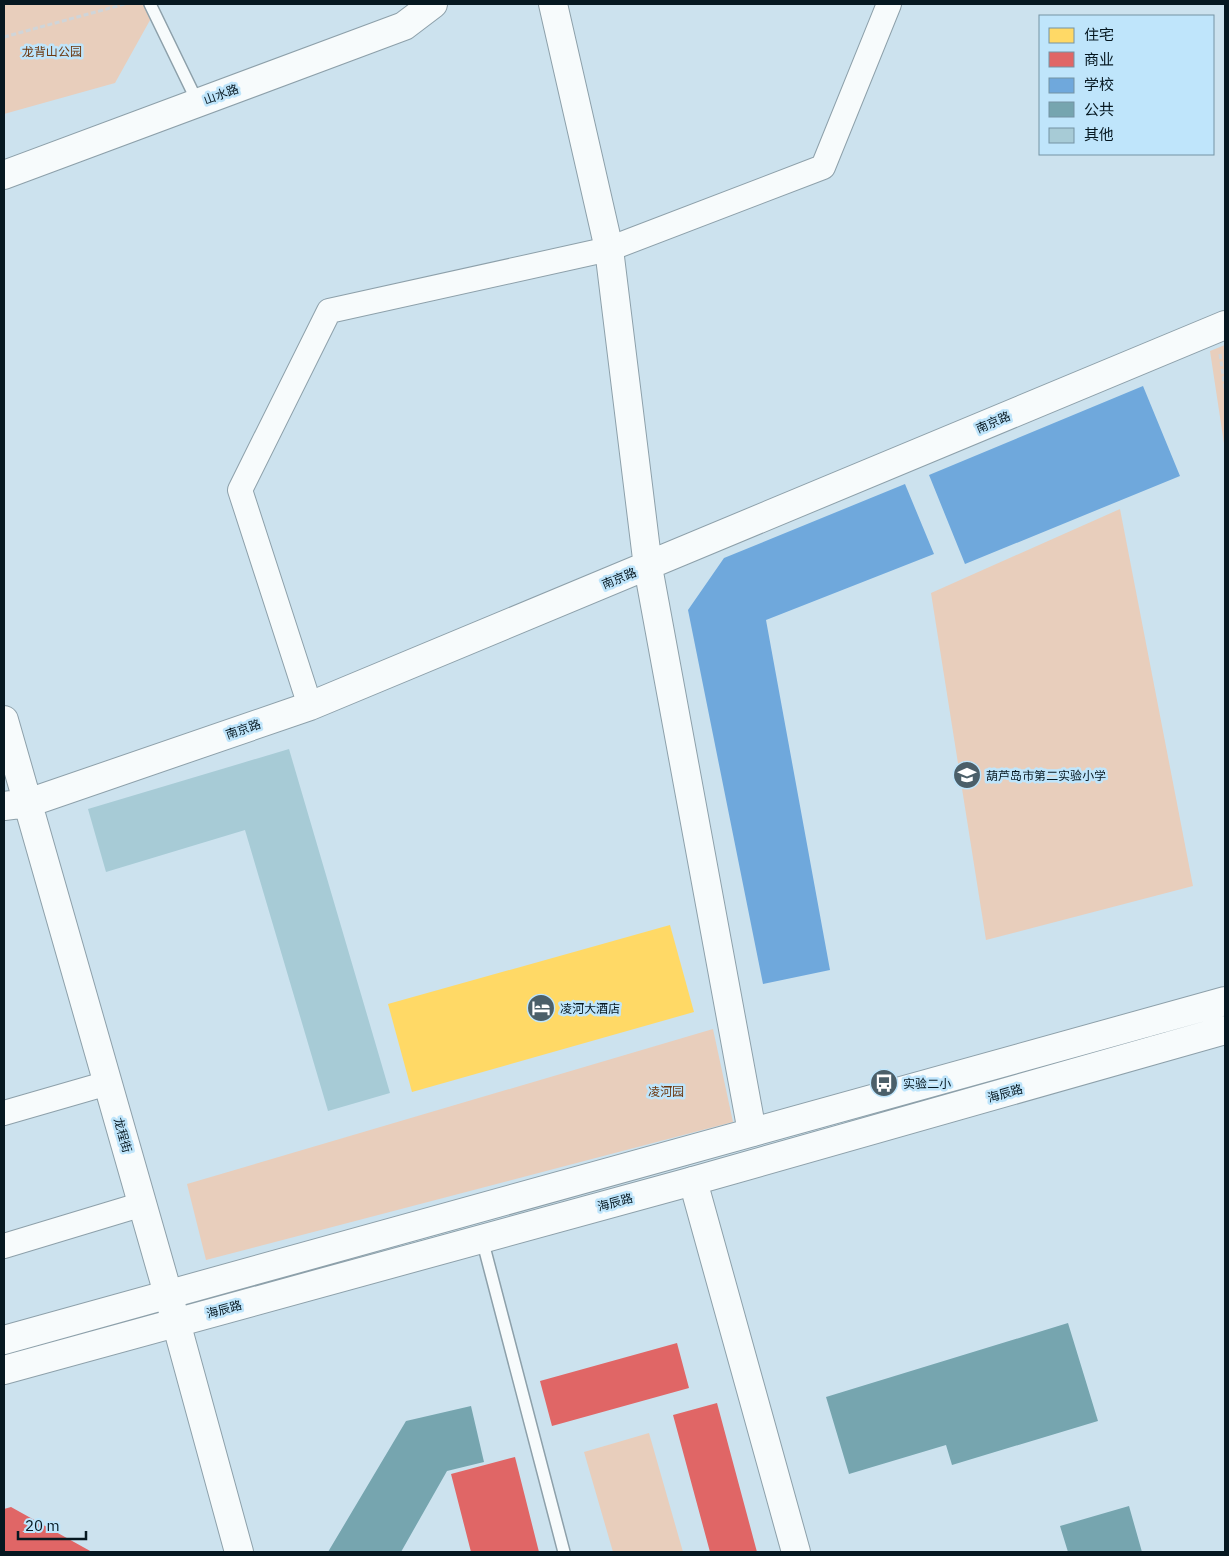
<svg xmlns="http://www.w3.org/2000/svg" width="1229" height="1556" font-family="'IBM Plex Sans','Noto Sans SC',sans-serif">
	<style>
		.green { fill: #e8cebc }
		.homes { fill: #ffd966 }
		.shops { fill: #e06666 }
		.schools { fill: #6fa8dc }
		.public { fill: #76a5af }
		.building { fill: #a7cbd6 }
		.lines { fill: none; stroke-linecap: round; stroke-linejoin: round }
		.lane-casing { stroke: #8da0aa; stroke-width: 14 }
		.street-casing { stroke: #8da0aa; stroke-width: 26 }
		.secondary-casing { stroke: #8da0aa; stroke-width: 30 }
		.primary-casing { stroke: #8da0aa; stroke-width: 30 }
		.path { stroke: #cfd5d9; stroke-width: 3; stroke-dasharray: 5 2.5; stroke-linecap: butt }
		.lane { stroke: #f7fbfc; stroke-width: 11 }
		.street { stroke: #f7fbfc; stroke-width: 24 }
		.secondary { stroke: #f7fbfc; stroke-width: 28 }
		.primary { stroke: #f7fbfc; stroke-width: 28 }
		.labels { text-anchor: middle; dominant-baseline: central; stroke-width: 5; stroke-linejoin: round; paint-order: stroke }
		.park-label { font-size: 12px; fill: #6c370f; stroke: #bfe5fb }
		.street-label { font-size: 12px; fill: #061821; stroke: #bfe5fb }
		.poi-label { font-size: 12px; fill: #061821; stroke: #bfe5fb; text-anchor: start }
	</style>
	<rect width="100%" height="100%" fill="#cce2ee"/>
	<path class="green" d="M4 4H159L115 83 4 114Z
		M1225 345V450L1210 351Z
		M1120 509 1193 886 986 940 931 593Z
		M713 1029 733 1122 206 1260 187 1184Z
		M649 1433 683 1552H613L584 1452Z"/>
	<path class="homes" d="M670 925 694 1012 412 1092 388 1004Z"/>
	<path class="shops" d="M677 1343 689 1388 552 1426 540 1381Z
		M717 1403 757 1552H710L673 1415Z
		M515 1457 539 1552H471L451 1474Z
		M11 1507 92 1552H4V1509Z"/>
	<path class="schools" d="M1143 386 1180 476 965 564 929 475Z
		M905 484 934 554 766 620 830 970 763 984 688 610 724 558Z"/>
	<path class="public" d="M1068 1323 1098 1421 952 1465 946 1445 849 1474 826 1397Z
		M471 1406 484 1462 447 1471 401 1552H328L406 1421Z
		M1129 1506 1142 1552H1068L1060 1526Z"/>
	<path class="building" d="M289 749 390 1093 328 1111 245 830 106 872 88 809Z"/>
	<g class="lines">
		<g class="lane-casing">
			<path id="lane" d="M150 4 198 103
				M482 1239 564 1552"/>
		</g>
		<g class="street-casing">
			<path id="street" d="M310 706 240 490 329 311 609 249 823 167 889 4
				M4 1113 108 1083
				M4 1246 143 1204"/>
		</g>
		<g class="secondary-casing">
			<path id="secondary" d="M553 4 609 249 648 567 752 1132
				M4 175 404 26 433 4
				M4 720 176 1322 239 1552
				M4 806 28 803 310 706 1225 325
				M693 1181 796 1552"/>
		</g>
		<g class="primary-casing">
			<path id="primary" d="M4 1340 1225 1001
				M4 1370 693 1181 1225 1030"/>
		</g>
		<path class="path" d="M4 37 125 4
			M1220 354 1225 389"/>
		<use href="#lane" class="lane"/>
		<use href="#street" class="street"/>
		<use href="#secondary" class="secondary"/>
		<use href="#primary" class="primary"/>
	</g>
	<defs>
		<g id="school-disc" transform="scale(1.4375)"><circle r="9.5" fill="#4b5f69" stroke="#bfe5fb"/><path d="M0-5L7-2L0 1L-7-2ZM-4 1L0 2.5L4 1V4Q0 6-4 4Z" fill="#fff"/></g>
		<g id="hotel-disc" transform="scale(1.4375)"><circle r="9.5" fill="#4b5f69" stroke="#bfe5fb"/><path d="M-6-4.5h1.5V1H6V5H4.5V3h-9V5H-6ZM-4 0a1.8 1.8 0 1 1 3.6 0ZM.5 0V-2.5h3Q6-2.5 6 0Z" fill="#fff"/></g>
		<g id="bus-disc" transform="scale(1.4375)"><circle r="9.5" fill="#4b5f69" stroke="#bfe5fb"/><path d="M-5-6H5V4H4V6H2V4H-2V6H-4V4H-5ZM-3.5-4V0h7V-4ZM-3.5 1.2v1.5H-2V1.2ZM2 1.2v1.5H3.5V1.2Z" fill="#fff"/></g>
	</defs>
	<g fill-rule="evenodd">
		<use href="#school-disc" x="967" y="775"/>
		<use href="#hotel-disc" x="541" y="1008"/>
		<use href="#bus-disc" x="884" y="1083"/>
	</g>
	<g class="labels">
		<g class="park-label">
			<text x="52" y="51">龙背山公园</text>
			<text x="666" y="1091">凌河园</text>
		</g>
		<g class="street-label">
			<text transform="translate(221 94) rotate(-20)">山水路</text>
			<text transform="translate(993 422) rotate(-23)">南京路</text>
			<text transform="translate(619 578) rotate(-22)">南京路</text>
			<text transform="translate(243 729) rotate(-19)">南京路</text>
			<text transform="translate(1005 1093) rotate(-16)">海辰路</text>
			<text transform="translate(123 1135) rotate(74)">龙程街</text>
			<text transform="translate(615 1202) rotate(-15)">海辰路</text>
			<text transform="translate(224 1309) rotate(-15)">海辰路</text>
		</g>
		<g class="poi-label">
			<text x="986" y="775">葫芦岛市第二实验小学</text>
			<text x="560" y="1008">凌河大酒店</text>
			<text x="903" y="1083">实验二小</text>
		</g>
	</g>
	<rect width="1229" height="1556" fill="none" stroke="#061821" stroke-width="10"/>
	<rect x="1039" y="15" width="175" height="140" fill="#bfe5fb" stroke="#7593a4"/>
	<rect x="1049" y="28" width="25" height="15" fill="#ffd966" stroke="#7593a4"/>
	<text x="1084" y="40" font-size="15" fill="#061821">住宅</text>
	<rect x="1049" y="52" width="25" height="15" fill="#e06666" stroke="#7593a4"/>
	<text x="1084" y="65" font-size="15" fill="#061821">商业</text>
	<rect x="1049" y="78" width="25" height="15" fill="#6fa8dc" stroke="#7593a4"/>
	<text x="1084" y="90" font-size="15" fill="#061821">学校</text>
	<rect x="1049" y="102" width="25" height="15" fill="#76a5af" stroke="#7593a4"/>
	<text x="1084" y="115" font-size="15" fill="#061821">公共</text>
	<rect x="1049" y="128" width="25" height="15" fill="#a7cbd6" stroke="#7593a4"/>
	<text x="1084" y="140" font-size="15" fill="#061821">其他</text>
	<path d="M18 1531v8h68v-8" fill="none" stroke="#061821" stroke-width="2.5"/>
	<text x="25" y="1531" font-size="15" fill="#061821" stroke="#bfe5fb" stroke-width="4" paint-order="stroke">20 m</text>
</svg>
